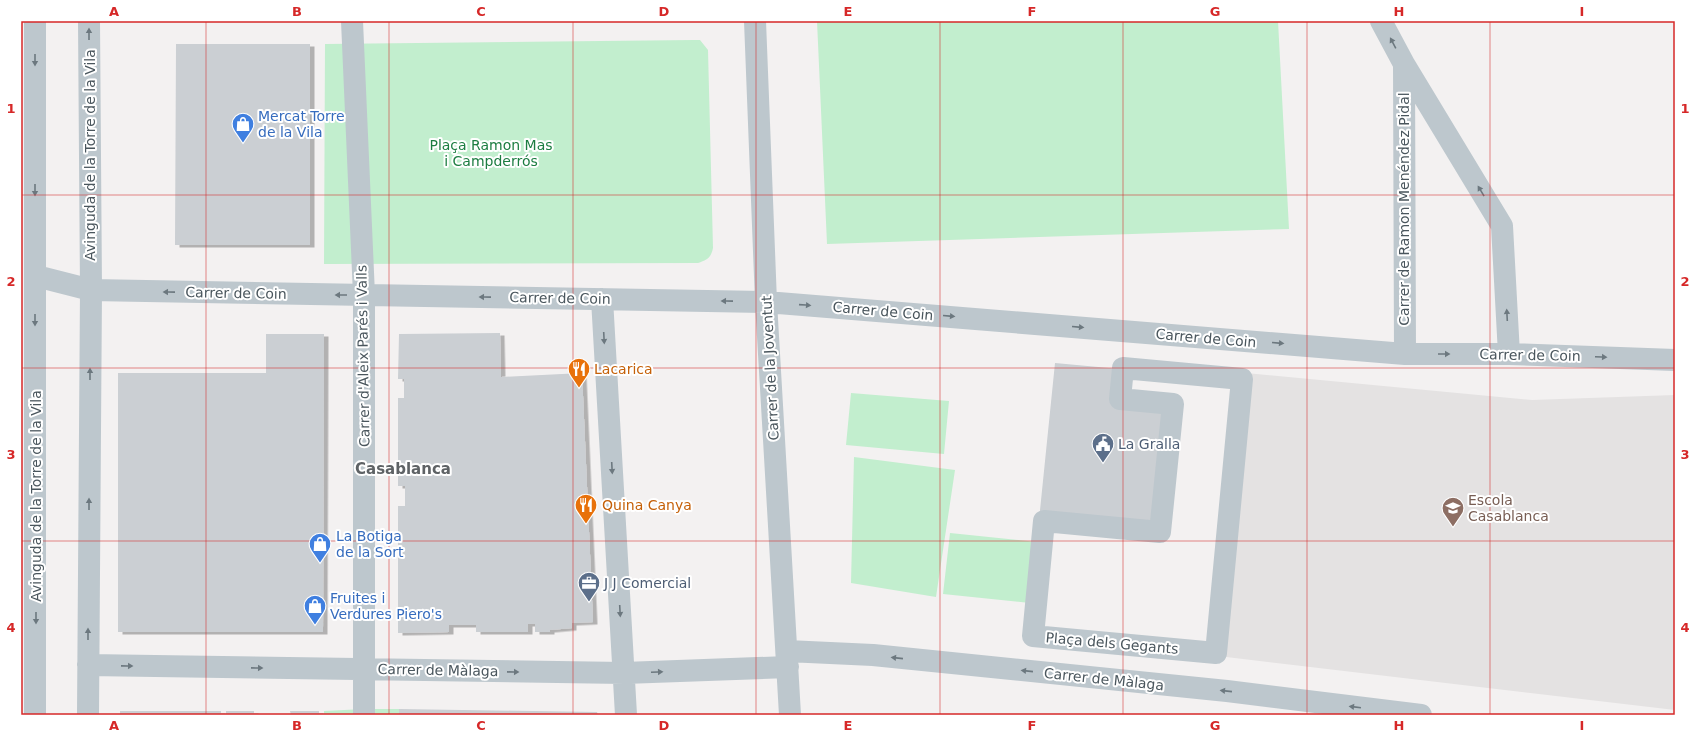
<svg xmlns="http://www.w3.org/2000/svg" width="1696" height="736" font-family="'DejaVu Sans',sans-serif">
	<style>
		.education { fill: #e4e2e2 }
		.green { fill: #c2eece }
		.building { fill: #cbcfd3; filter: url(#shadow) }
		.lines { fill: none; stroke-linecap: round; stroke-linejoin: round }
		.minor { stroke: #bdc7cd; stroke-width: 22 }
		.oneway { fill: #6c787f }
		.grid { fill: none; stroke: #d62828; stroke-width: 1; stroke-opacity: 0.55 }
		.labels { text-anchor: middle; dominant-baseline: central; stroke-width: 4; stroke-linejoin: round; paint-order: stroke }
		.shop-label { font-size: 14px; fill: #366cbe; stroke: #fff; text-anchor: start }
		.park-label { font-size: 14px; fill: #1c7d41; stroke: #fff }
		.street-label { font-size: 14px; fill: #4a565d; stroke: #fff }
		.food-label { font-size: 14px; fill: #c56008; stroke: #fff; text-anchor: start }
		.service-label { font-size: 14px; fill: #4e5e75; stroke: #fff; text-anchor: start }
		.education-label { font-size: 14px; fill: #785e54; stroke: #fff; text-anchor: start }
		.neighbourhood-label { font-size: 15px; font-weight: bold; fill: #5e6265; stroke: #fff }
		.neatline { fill: none; stroke: #d62828; stroke-width: 1.5 }
		.grid-label { font-size: 13px; text-anchor: middle; font-weight: bold; fill: #d62828 }
	</style>
	<defs>
		<filter id="shadow"><feDropShadow dx="4.5" dy="2.5" stdDeviation="0" flood-color="#0004"/></filter>
	</defs>
	<rect width="100%" height="100%" fill="#f3f1f1"/>
	<path class="education" d="M1246 373 1532 400 1675 395V710L1218 656Z"/>
	<path class="green" d="M817 21H1278L1289 229 827 244Z
		M693 40H700L708 50 713 248C711 258 707 260 698 263L324 264 325 44Z
		M851 393 949 401 944 454 846 445Z
		M854 457 955 470 936 597 851 583Z
		M950 533 1037 542 1030 603 943 594Z
		M364 709H399V715H324V711Z"/>
	<path class="building" d="M176 44H310V245H175Z
		M500 333 501 377 582 373 593 622 572 623V628L550 630V632H535V624H528V632H476V625H449V632L398 633V506H405V486H398V398H404V379H398L399 334Z
		M266 334H324L323 632H118V373H266Z
		M1055 363 1120 369 1117 402 1167 409 1157 527 1039 520Z
		M399 709 597 712 598 715H399Z
		M120 711H221V715H120Z
		M226 711H254V715H226Z
		M290 711H319V715H291Z"/>
	<g class="lines">
		<path class="minor" d="M35 21V715
			M352 21 364 295V715
			M755 21 766 302 790 715
			M1381 21 1404 64 1502 226 1509 354
			M1404 65 1405 354
			M36 276 91 290 766 302 1405 354H1509L1675 360
			M602 299 626 715
			M1123 368 1242 379 1216 653 1033 636 1044 521 1160 532 1173 404 1120 399Z
			M787 651 873 655 1227 691 1421 715
			M88 665 624 673 788 667
			M88 715 91 290 89 21"/>
	</g>
	<defs><path id="oneway-solid" d="M-6-.8H1V-3.2L6.5 0L1 3.2V.8H-6Z"/></defs>
	<g class="oneway">
		<use href="#oneway-solid" transform="translate(89 34) rotate(-90)"/>
		<use href="#oneway-solid" transform="translate(1393 43) rotate(-118)"/>
		<use href="#oneway-solid" transform="translate(35 60) rotate(90)"/>
		<use href="#oneway-solid" transform="translate(35 190) rotate(90)"/>
		<use href="#oneway-solid" transform="translate(1481 191) rotate(-121)"/>
		<use href="#oneway-solid" transform="translate(169 292) rotate(-179)"/>
		<use href="#oneway-solid" transform="translate(341 295) rotate(-180)"/>
		<use href="#oneway-solid" transform="translate(485 297) rotate(-179)"/>
		<use href="#oneway-solid" transform="translate(727 301) rotate(-179)"/>
		<use href="#oneway-solid" transform="translate(805 305) rotate(4)"/>
		<use href="#oneway-solid" transform="translate(1507 315) rotate(-93)"/>
		<use href="#oneway-solid" transform="translate(949 316) rotate(5)"/>
		<use href="#oneway-solid" transform="translate(35 320) rotate(90)"/>
		<use href="#oneway-solid" transform="translate(1078 327) rotate(5)"/>
		<use href="#oneway-solid" transform="translate(604 338) rotate(87)"/>
		<use href="#oneway-solid" transform="translate(1278 343) rotate(5)"/>
		<use href="#oneway-solid" transform="translate(1444 354)"/>
		<use href="#oneway-solid" transform="translate(1601 357) rotate(2)"/>
		<use href="#oneway-solid" transform="translate(90 374) rotate(-90)"/>
		<use href="#oneway-solid" transform="translate(612 468) rotate(87)"/>
		<use href="#oneway-solid" transform="translate(89 504) rotate(-90)"/>
		<use href="#oneway-solid" transform="translate(620 611) rotate(87)"/>
		<use href="#oneway-solid" transform="translate(36 618) rotate(90)"/>
		<use href="#oneway-solid" transform="translate(88 634) rotate(-90)"/>
		<use href="#oneway-solid" transform="translate(897 658) rotate(-174)"/>
		<use href="#oneway-solid" transform="translate(127 666) rotate(1)"/>
		<use href="#oneway-solid" transform="translate(257 668) rotate(1)"/>
		<use href="#oneway-solid" transform="translate(1027 671) rotate(-174)"/>
		<use href="#oneway-solid" transform="translate(513 672) rotate(1)"/>
		<use href="#oneway-solid" transform="translate(657 672) rotate(-2)"/>
		<use href="#oneway-solid" transform="translate(1226 691) rotate(-174)"/>
		<use href="#oneway-solid" transform="translate(1355 707) rotate(-173)"/>
	</g>
	<path class="grid" d="M206 21V715M389 21V715M573 21V715M756 21V715M940 21V715M1123 21V715M1307 21V715M1490 21V715M21 195H1675M21 368H1675M21 541H1675"/>
	<defs>
		<g id="shop-pin" transform="scale(1.15)"><path d="M0 17L-7.5 6A9.5 9.5 0 1 1 7.5 6Z" fill="#3f7fe0" stroke="#fff"/><path d="M-5-2.5h2.3a2.7 3.5 0 0 1 5.4 0H5L5.5 6h-11ZM-1.5-2.5h3a1.5 2.3 0 0 0-3 0Z" fill="#fff"/></g>
		<g id="restaurant-pin" transform="scale(1.15)"><path d="M0 17L-7.5 6A9.5 9.5 0 1 1 7.5 6Z" fill="#e8710a" stroke="#fff"/><path d="M-5-6h1v4h1v-4h1v4h1v-4h1v5L-1.5 .5V6h-2V.5L-5-1ZM5-6V6H3V1.5H1.5Q1.5-4 5-6Z" fill="#fff"/></g>
		<g id="civic-pin" transform="scale(1.15)"><path d="M0 17L-7.5 6A9.5 9.5 0 1 1 7.5 6Z" fill="#5c6f8a" stroke="#fff"/><path d="M-.6-6.5H3V-4.5H.6V-3L4-1V1h2V6H-6V1h2V-1L-.6-3ZM-1.2 2.5V6h2.4V2.5Z" fill="#fff"/></g>
		<g id="school-pin" transform="scale(1.15)"><path d="M0 17L-7.5 6A9.5 9.5 0 1 1 7.5 6Z" fill="#8d6e63" stroke="#fff"/><path d="M0-5L7-2L0 1L-7-2ZM-4 1L0 2.5L4 1V4Q0 6-4 4Z" fill="#fff"/></g>
		<g id="office-pin" transform="scale(1.15)"><path d="M0 17L-7.5 6A9.5 9.5 0 1 1 7.5 6Z" fill="#5c6f8a" stroke="#fff"/><path d="M-6-3h4V-5.5h4V-3h4V5H-6ZM-1-4.5V-3h2v-1.5ZM-6 0V1H6V0Z" fill="#fff"/></g>
	</defs>
	<g fill-rule="evenodd">
		<use href="#shop-pin" x="243" y="124"/>
		<use href="#restaurant-pin" x="579" y="369"/>
		<use href="#civic-pin" x="1103" y="444"/>
		<use href="#restaurant-pin" x="586" y="505"/>
		<use href="#school-pin" x="1453" y="508"/>
		<use href="#shop-pin" x="320" y="544"/>
		<use href="#office-pin" x="589" y="583"/>
		<use href="#shop-pin" x="315" y="606"/>
	</g>
	<g class="labels">
		<g class="shop-label">
			<text x="258" y="116">Mercat Torre<tspan x="258" dy="16">de la Vila</tspan></text>
			<text x="336" y="536">La Botiga<tspan x="336" dy="16">de la Sort</tspan></text>
			<text x="330" y="598">Fruites i<tspan x="330" dy="16">Verdures Piero's</tspan></text>
		</g>
		<g class="park-label">
			<text x="491" y="145">Plaça Ramon Mas<tspan x="491" dy="16">i Campderrós</tspan></text>
		</g>
		<g class="street-label">
			<text transform="translate(90 155) rotate(-90)">Avinguda de la Torre de la Vila</text>
			<text transform="translate(1404 209) rotate(-90)">Carrer de Ramon Menéndez Pidal</text>
			<text transform="translate(236 293) rotate(1)">Carrer de Coin</text>
			<text transform="translate(560 298) rotate(1)">Carrer de Coin</text>
			<text transform="translate(883 311) rotate(5)">Carrer de Coin</text>
			<text transform="translate(1206 338) rotate(5)">Carrer de Coin</text>
			<text transform="translate(1530 355) rotate(1)">Carrer de Coin</text>
			<text transform="translate(363 356) rotate(-91)">Carrer d'Aleix Parés i Valls</text>
			<text transform="translate(770 368) rotate(-93)">Carrer de la Joventut</text>
			<text transform="translate(36 496) rotate(-90)">Avinguda de la Torre de la Vila</text>
			<text transform="translate(1112 643) rotate(5)">Plaça dels Gegants</text>
			<text transform="translate(438 670) rotate(1)">Carrer de Màlaga</text>
			<text transform="translate(1104 679) rotate(6)">Carrer de Màlaga</text>
		</g>
		<g class="food-label">
			<text x="594" y="369">Lacarica</text>
			<text x="602" y="505">Quina Canya</text>
		</g>
		<g class="service-label">
			<text x="1118" y="444">La Gralla</text>
			<text x="604" y="583">J J Comercial</text>
		</g>
		<g class="education-label">
			<text x="1468" y="500">Escola<tspan x="1468" dy="16">Casablanca</tspan></text>
		</g>
		<g class="neighbourhood-label">
			<text x="403" y="469">Casablanca</text>
		</g>
	</g>
	<rect width="1696" height="736" fill="none" stroke="#ffffff" stroke-width="44"/>
	<rect x="22" y="22" width="1652" height="692" class="neatline"/>
	<g class="grid-label">
		<text x="114" y="16">A</text>
		<text x="297" y="16">B</text>
		<text x="481" y="16">C</text>
		<text x="664" y="16">D</text>
		<text x="848" y="16">E</text>
		<text x="1032" y="16">F</text>
		<text x="1215" y="16">G</text>
		<text x="1399" y="16">H</text>
		<text x="1582" y="16">I</text>
		<text x="11" y="113">1</text>
		<text x="1685" y="113">1</text>
		<text x="11" y="286">2</text>
		<text x="1685" y="286">2</text>
		<text x="11" y="459">3</text>
		<text x="1685" y="459">3</text>
		<text x="11" y="632">4</text>
		<text x="1685" y="632">4</text>
		<text x="114" y="730">A</text>
		<text x="297" y="730">B</text>
		<text x="481" y="730">C</text>
		<text x="664" y="730">D</text>
		<text x="848" y="730">E</text>
		<text x="1032" y="730">F</text>
		<text x="1215" y="730">G</text>
		<text x="1399" y="730">H</text>
		<text x="1582" y="730">I</text>
	</g>
</svg>
